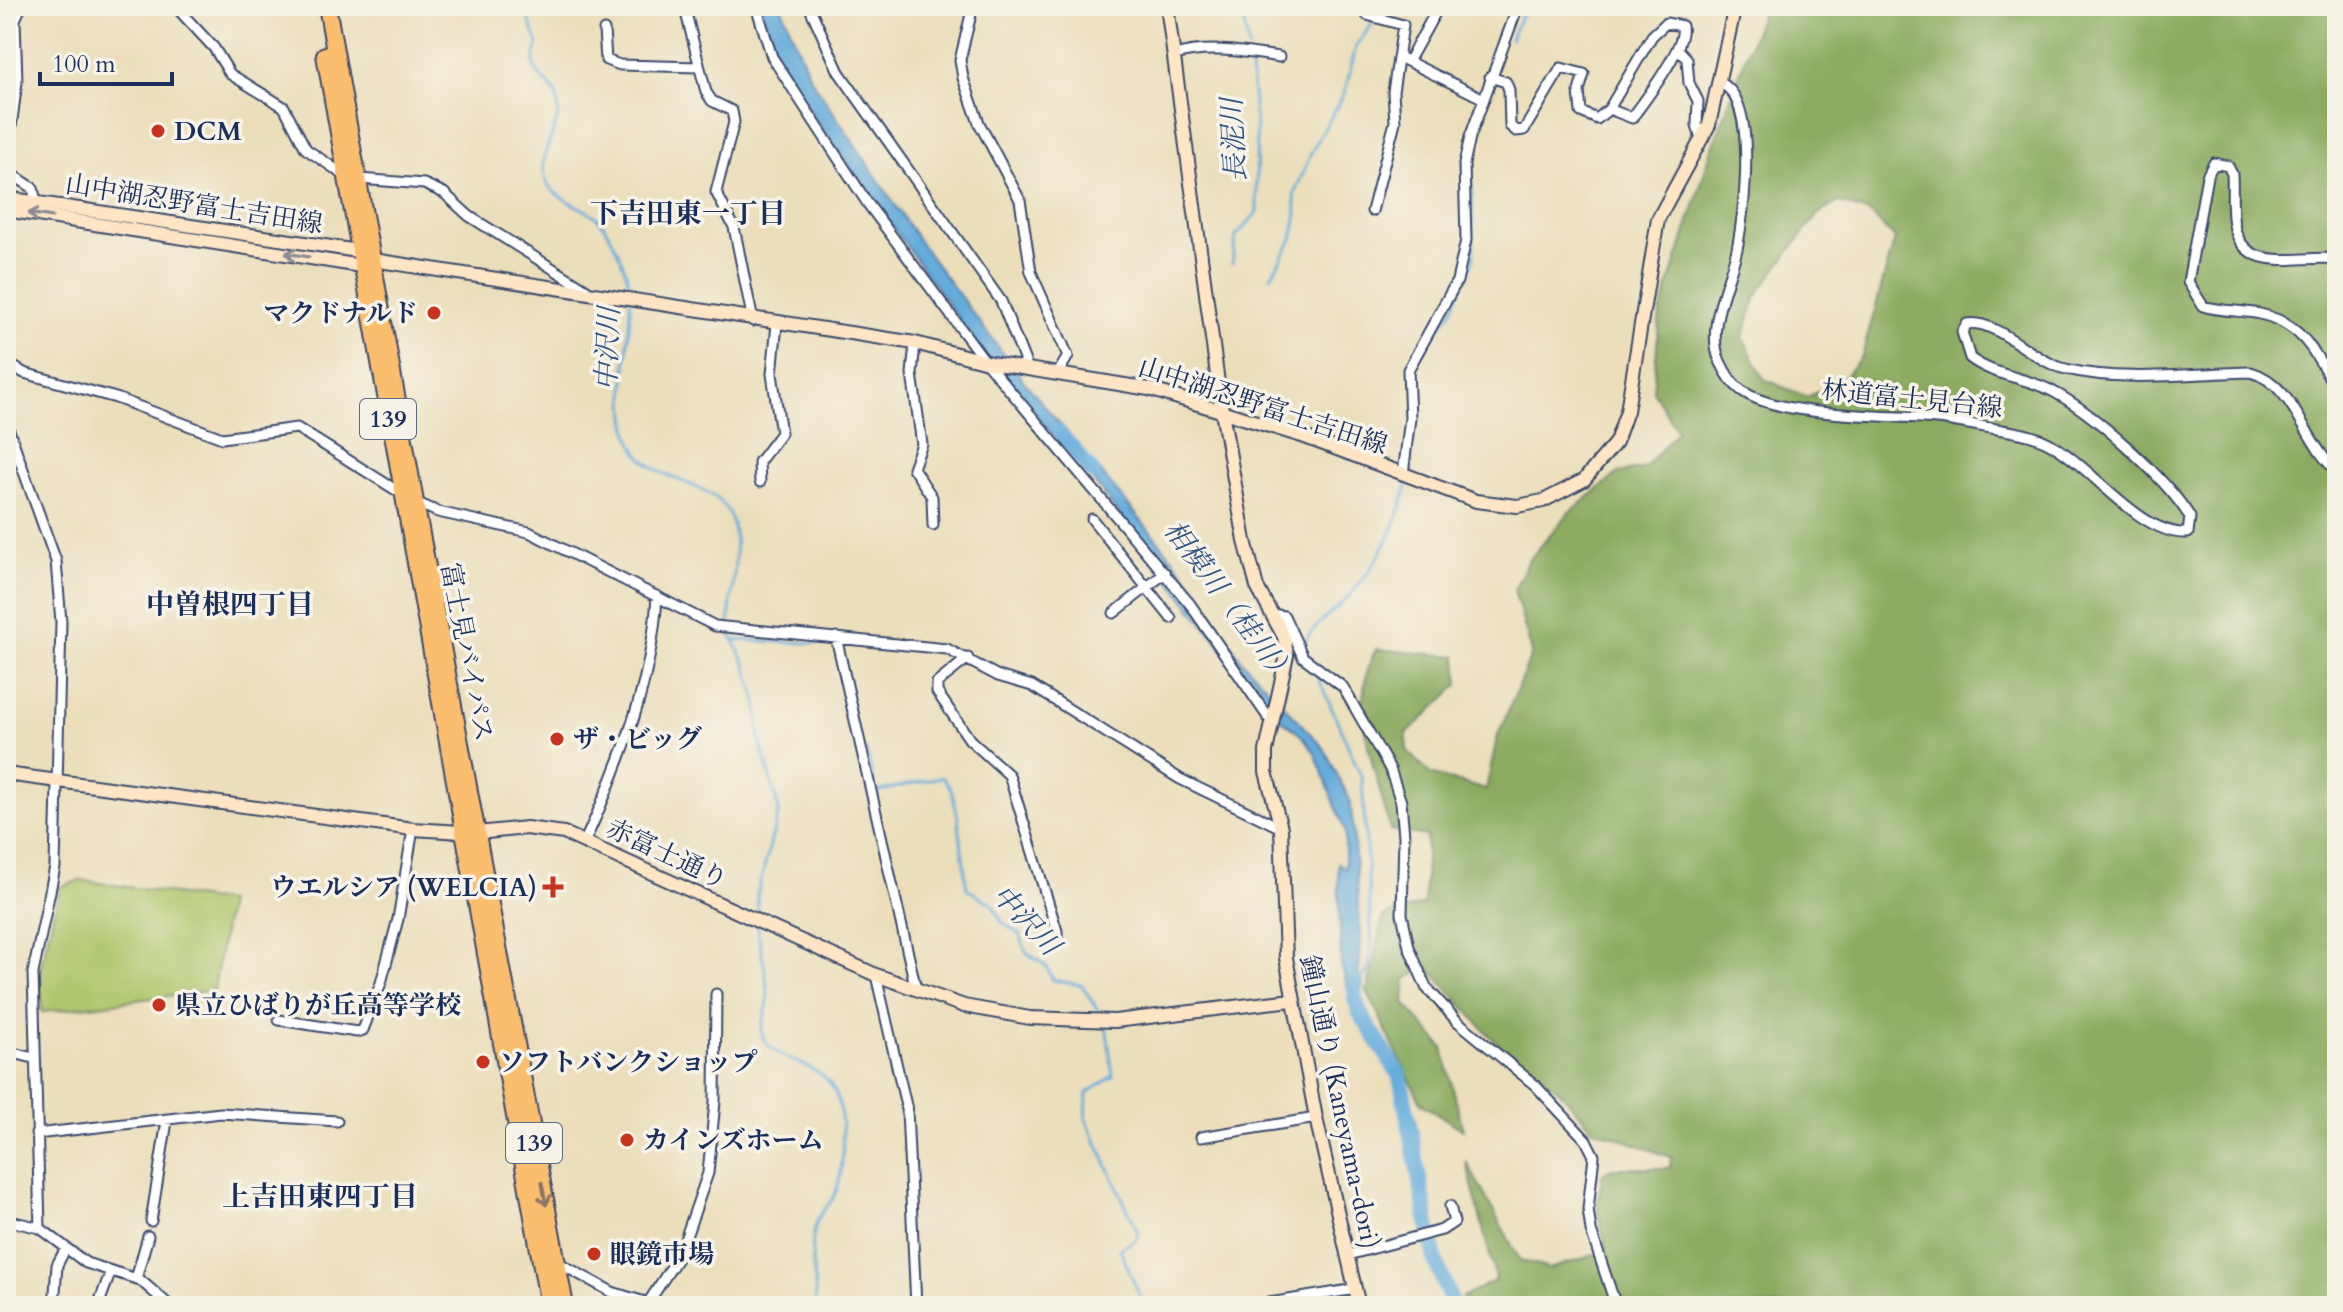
<svg xmlns="http://www.w3.org/2000/svg" width="2343" height="1312" font-family="Cardo,'Noto Serif JP',serif">
	<style>
		.green { fill: #afc66c; stroke: #657a65; stroke-width: 2 }
		.forest { fill: #8bab60; stroke: #536d5f; stroke-width: 2; fill-rule: evenodd }
		.water { fill: #65acdb; stroke: #406e9c; stroke-width: 2 }
		.lines { fill: none; stroke-linecap: round; stroke-linejoin: round }
		.stream { stroke: #65acdb; stroke-width: 3 }
		.river { stroke: #65acdb; stroke-width: 16 }
		.street-casing { stroke: #3a496c; stroke-width: 13 }
		.secondary-casing { stroke: #3a496c; stroke-width: 16 }
		.highway-casing { stroke: #3a496c; stroke-width: 20 }
		.street { stroke: #fff; stroke-width: 9 }
		.secondary { stroke: #fde5c5; stroke-width: 12 }
		.highway { stroke: #fabe6e; stroke-width: 16 }
		.oneway { stroke: #8c8a92 }
		.oneway2 { stroke: #8a7666 }
		.poi-dot { fill: #c8321e; stroke: #f7f3e8; stroke-width: 3 }
		.labels { text-anchor: middle; dominant-baseline: central; stroke-width: 7; stroke-linejoin: round; paint-order: stroke }
		.shield { fill: #f7f3e8; stroke: #5d6a87; stroke-width: 2 }
		.shield-label { font-size: 24px; font-weight: bold; fill: #1b2f5e }
		.poi-label { font-size: 26px; font-weight: bold; fill: #1b2f5e; stroke: #f7f3e8; text-anchor: start }
		.street-label { font-size: 26px; fill: #1b2f5e; stroke: #f7f3e8 }
		.water-label { font-size: 28px; font-style: italic; fill: #315484; stroke: #f7f3e8 }
		.neighbourhood-label { font-size: 28px; font-weight: bold; fill: #1b2f5e; stroke: #f7f3e8 }
	</style>
	<rect width="100%" height="100%" fill="#f7f3e8"/>
	<filter id="ink" filterUnits="userSpaceOnUse"><feTurbulence type="fractalNoise" baseFrequency=".0125" numOctaves="2"/><feDisplacementMap in="SourceGraphic" scale="16" xChannelSelector="R" yChannelSelector="G"/><feConvolveMatrix kernelMatrix="1 2 1 2 8 2 1 2 1" color-interpolation-filters="sRGB"/></filter>
	<filter id="wash" filterUnits="userSpaceOnUse"><feTurbulence type="fractalNoise" baseFrequency=".006" numOctaves="4" result="noise"/><feDisplacementMap in="SourceGraphic" scale="32" xChannelSelector="R" yChannelSelector="G"/><feGaussianBlur stdDeviation="1.8" result="paint"/><feColorMatrix in="noise" values="0 0 0 0 0 0 0 0 0 0 0 0 0 0 0 0 0 1.4 0 .05"/><feComposite in="paint" operator="in"/></filter>
	<g filter="url(#wash)">
		<rect width="100%" height="100%" fill="#ecdebb"/>
		<path class="green" d="M81 880 228 902 214 990 42 1012 40 970 60 887Z"/>
		<path class="forest" d="M1764 6H2337V1306H1466L1462 1297 1496 1280 1466 1161 1520 1260 1549 1269 1607 1251 1597 1210 1602 1175 1611 1168H1670L1671 1157 1593 1129 1560 1091 1498 1045 1428 967 1406 979 1404 1003 1443 1048 1463 1130 1421 1103 1367 991 1383 916 1424 904 1427 836 1390 830C1377 770 1346 707 1376 649L1457 656 1459 684 1407 734V750L1430 774 1486 790 1497 738 1532 653 1514 590 1528 561 1568 514 1618 473 1645 468 1677 431 1653 391 1660 313 1711 152ZM1839 202 1869 213 1895 238 1862 356 1841 381 1807 397 1764 379 1743 338 1758 293 1818 214Z"/>
		<path class="water" d="M760 6H781L810 77 921 244 1026 384 1183 570 1243 662 1324 748 1350 800 1353 827 1361 941 1356 1014 1341 965 1338 863 1345 868V831L1315 753 1303 737 1269 709 1080 464V457L1074 449 1064 448 983 353 798 95 779 61Z"/>
		<g class="lines">
			<path class="stream" d="M524 6 538 44C524 83 554 75 558 102 563 128 535 152 546 180 553 199 580 205 595 216 610 228 630 275 630 294
				M1241 6 1249 49
				M1510 39 1526 6
				M1232 263 1236 236 1257 213 1256 130 1250 56
				M1271 276 1292 240 1297 213 1294 195 1312 151 1345 92 1356 46 1372 24 1371 6
				M630 301C631 342 615 412 635 448 656 487 718 478 731 519 741 549 731 592 729 623
				M1428 343 1451 312 1474 258 1471 152
				M1410 471 1413 427
				M729 631 746 665 757 701 760 740 779 810 757 895 758 915
				M734 640 834 644
				M1309 657 1303 645C1320 617 1331 616 1350 595 1382 559 1398 524 1409 478
				M1316 672 1362 778 1372 944 1368 970 1359 982
				M866 750 876 792 942 777 951 789 958 817 967 889 992 904 1002 922 1020 935 1026 952 1046 966 1053 980 1082 985 1102 1017
				M758 927C759 951 769 975 768 1000 767 1014 757 1028 765 1041 785 1069 831 1058 840 1108 844 1133 845 1176 833 1198 828 1207 819 1213 816 1224 809 1246 814 1274 816 1297L812 1306
				M1106 1024 1113 1076 1087 1093 1086 1119 1138 1232 1137 1239 1120 1249 1144 1306"/>
			<path class="river" d="M1059 433 1093 473
				M1356 983 1355 998 1360 1013 1400 1076 1435 1260 1453 1306"/>
		</g>
	</g>
	<g filter="url(#ink)">
		<g class="lines">
			<g class="street-casing">
				<path id="street" d="M175 6 214 48 230 74 284 107 306 149 344 175
					M756 6 772 57 868 204 985 361 1190 604 1272 723
					M809 6 839 72 1001 301 1028 369
					M973 6 960 60 963 78 979 123 1020 200 1031 272 1068 356 1058 373
					M1365 6 1367 15 1403 25 1393 92 1395 122 1372 211
					M687 17 706 92 712 101 732 111 734 122 716 192 734 227 753 321
					M604 30 606 60 620 65 699 67
					M1677 48 1687 59 1689 83 1698 101 1697 125 1701 139
					M1175 55C1208 45 1245 52 1279 57
					M1401 58 1482 98
					M1409 60 1439 6
					M1490 77 1506 82 1509 90 1510 126 1516 131 1524 130 1561 68 1584 74 1579 91 1581 112 1597 119 1609 109 1632 118C1645 100 1687 46 1682 26L1666 23 1652 36 1609 109
					M1720 83C1759 98 1744 214 1737 249 1730 282 1705 327 1720 361 1725 372 1731 383 1741 390 1778 418 1889 415 1937 419 1955 421 1973 425 1991 428 2010 431 2032 434 2049 443 2093 467 2140 536 2188 533L2190 517C2165 477 2092 411 2050 390 2024 377 1994 376 1970 358L1962 332 1967 324C1998 319 2033 362 2066 369 2124 383 2192 373 2251 372 2295 384 2304 444 2337 471
					M6 165 17 82 15 20 21 6
					M6 170 33 188 36 202
					M359 179 424 184 444 193 469 216 587 290
					M2337 259C2300 254 2244 276 2234 225 2231 209 2233 191 2232 174L2228 166 2214 163 2207 176 2188 282 2203 306C2222 312 2241 310 2260 314 2303 323 2317 356 2337 391
					M915 343 912 374 922 444 913 468 932 497 933 525
					M6 362 24 373 116 398 222 438 297 428 415 502 438 512 529 532 715 626 947 649 998 676 1032 686 1180 779 1281 828
					M6 422 56 561 61 622 55 867 33 973 40 1228
					M1403 474 1410 418 1408 370 1457 281 1466 240 1464 164 1470 137 1518 6
					M760 482 759 462 781 433 772 374 777 324
					M1092 519 1171 618
					M1114 613 1165 573
					M1272 614 1284 616 1303 657 1343 687 1390 769 1401 802 1404 836 1402 914 1409 947 1426 987 1457 1021 1535 1085 1586 1140 1594 1156 1588 1209 1591 1231 1616 1306
					M836 637 916 989
					M968 658 937 683V692L970 740 1009 775 1057 931V943
					M585 841C621 762 652 683 657 596
					M876 975 907 1110 916 1306
					M279 1020 357 1032 363 1030 381 983 398 919 413 829
					M6 1051 33 1058
					M36 1134 221 1113 337 1121
					M1201 1137 1316 1118
					M6 1220 40 1228 86 1263 140 1280 170 1306
					M151 1221 167 1121
					M1348 1255 1442 1230 1454 1222 1450 1206
					M557 1262 612 1292 648 1303
					M136 1279 148 1236
					M54 1306 57 1265 66 1248
					M98 1306 111 1271
					M646 1306 680 1254 708 1173 715 1102 716 994
					M1250 1306 1356 1289"/>
			</g>
			<g class="secondary-casing">
				<path id="secondary" d="M1167 6 1222 412 1245 541 1257 587 1284 637 1287 655 1266 751V772L1281 828 1286 958 1316 1118 1359 1306
					M6 198 358 251 373 260 915 343 991 363 1149 389 1302 436 1476 501 1517 506 1543 501 1584 480 1616 442 1627 411 1658 219 1709 125 1735 6
					M6 210 361 266 370 262
					M6 774 413 829 477 833 526 828 564 833 876 975 964 1006 1030 1018 1115 1021 1292 1000"/>
			</g>
			<g class="highway-casing">
				<path id="highway" d="M327 6 415 502 565 1306
					M325 55 549 1306"/>
			</g>
			<use href="#street" class="street"/>
			<use href="#secondary" class="secondary"/>
			<use href="#highway" class="highway"/>
		</g>
		<defs><path id="oneway-shaft" d="M-6 0H5M1.5-3L5.5 0L1.5 3" fill="none" stroke-width="1.6" stroke-linecap="round" stroke-linejoin="round" transform="scale(2)"/></defs>
		<g class="oneway">
			<use href="#oneway-shaft" transform="translate(40 215) rotate(-171)"/>
			<use href="#oneway-shaft" transform="translate(297 255) rotate(-171)"/>
		</g>
		<use class="oneway2" href="#oneway-shaft" transform="translate(544 1194) rotate(79)"/>
	</g>
	<g class="poi-dot">
		<circle cx="158" cy="131" r="8"/>
		<circle cx="434" cy="313" r="8"/>
		<circle cx="557" cy="739" r="8"/>
		<path d="M549 875h8v8h8v8h-8v8h-8v-8h-8v-8h8z"/>
		<circle cx="159" cy="1005" r="8"/>
		<circle cx="483" cy="1062" r="8"/>
		<circle cx="627" cy="1140" r="8"/>
		<circle cx="594" cy="1254" r="8"/>
	</g>
	<g class="labels">
		<g class="shield">
			<rect x="360" y="399" width="56" height="40" rx="6"/>
			<rect x="506" y="1123" width="56" height="40" rx="6"/>
		</g>
		<g class="shield-label">
			<text x="388" y="419">139</text>
			<text x="534" y="1143">139</text>
		</g>
		<g class="poi-label">
			<text x="174" y="131">DCM</text>
			<text x="418" y="313" text-anchor="end">マクドナルド</text>
			<text x="573" y="739">ザ・ビッグ</text>
			<text x="537" y="887" text-anchor="end">ウエルシア (WELCIA)</text>
			<text x="175" y="1005">県立ひばりが丘高等学校</text>
			<text x="499" y="1062">ソフトバンクショップ</text>
			<text x="643" y="1140">カインズホーム</text>
			<text x="610" y="1254">眼鏡市場</text>
		</g>
		<g class="street-label">
			<text transform="translate(194 204) rotate(9)">山中湖忍野富士吉田線</text>
			<text transform="translate(1912 399) rotate(6)">林道富士見台線</text>
			<text transform="translate(1263 406) rotate(18)">山中湖忍野富士吉田線</text>
			<text transform="translate(467 652) rotate(79)">富士見バイパス</text>
			<text transform="translate(667 854) rotate(25)">赤富士通り</text>
			<text transform="translate(1340 1102) rotate(78)">鐘山通り (Kaneyama-dori)</text>
		</g>
		<g class="water-label">
			<text transform="translate(1234 140) rotate(-93)">長泥川</text>
			<text transform="translate(608 349) rotate(-88)">中沢川</text>
			<text transform="translate(1229 602) rotate(53)">相模川（桂川）</text>
			<text transform="translate(1026 920) rotate(47)">中沢川</text>
		</g>
		<g class="neighbourhood-label">
			<text x="688" y="214">下吉田東一丁目</text>
			<text x="230" y="605">中曽根四丁目</text>
			<text x="320" y="1197">上吉田東四丁目</text>
		</g>
	</g>
	<rect width="2343" height="1312" fill="none" stroke="#f7f3e8" stroke-width="32"/>
	<path d="M40 72v12h132v-12" fill="none" stroke="#1b2f5e" stroke-width="4"/>
	<text x="52" y="72" font-size="24" fill="#1b2f5e" stroke="#f7f3e8" stroke-width="6" paint-order="stroke">100 m</text>
</svg>
